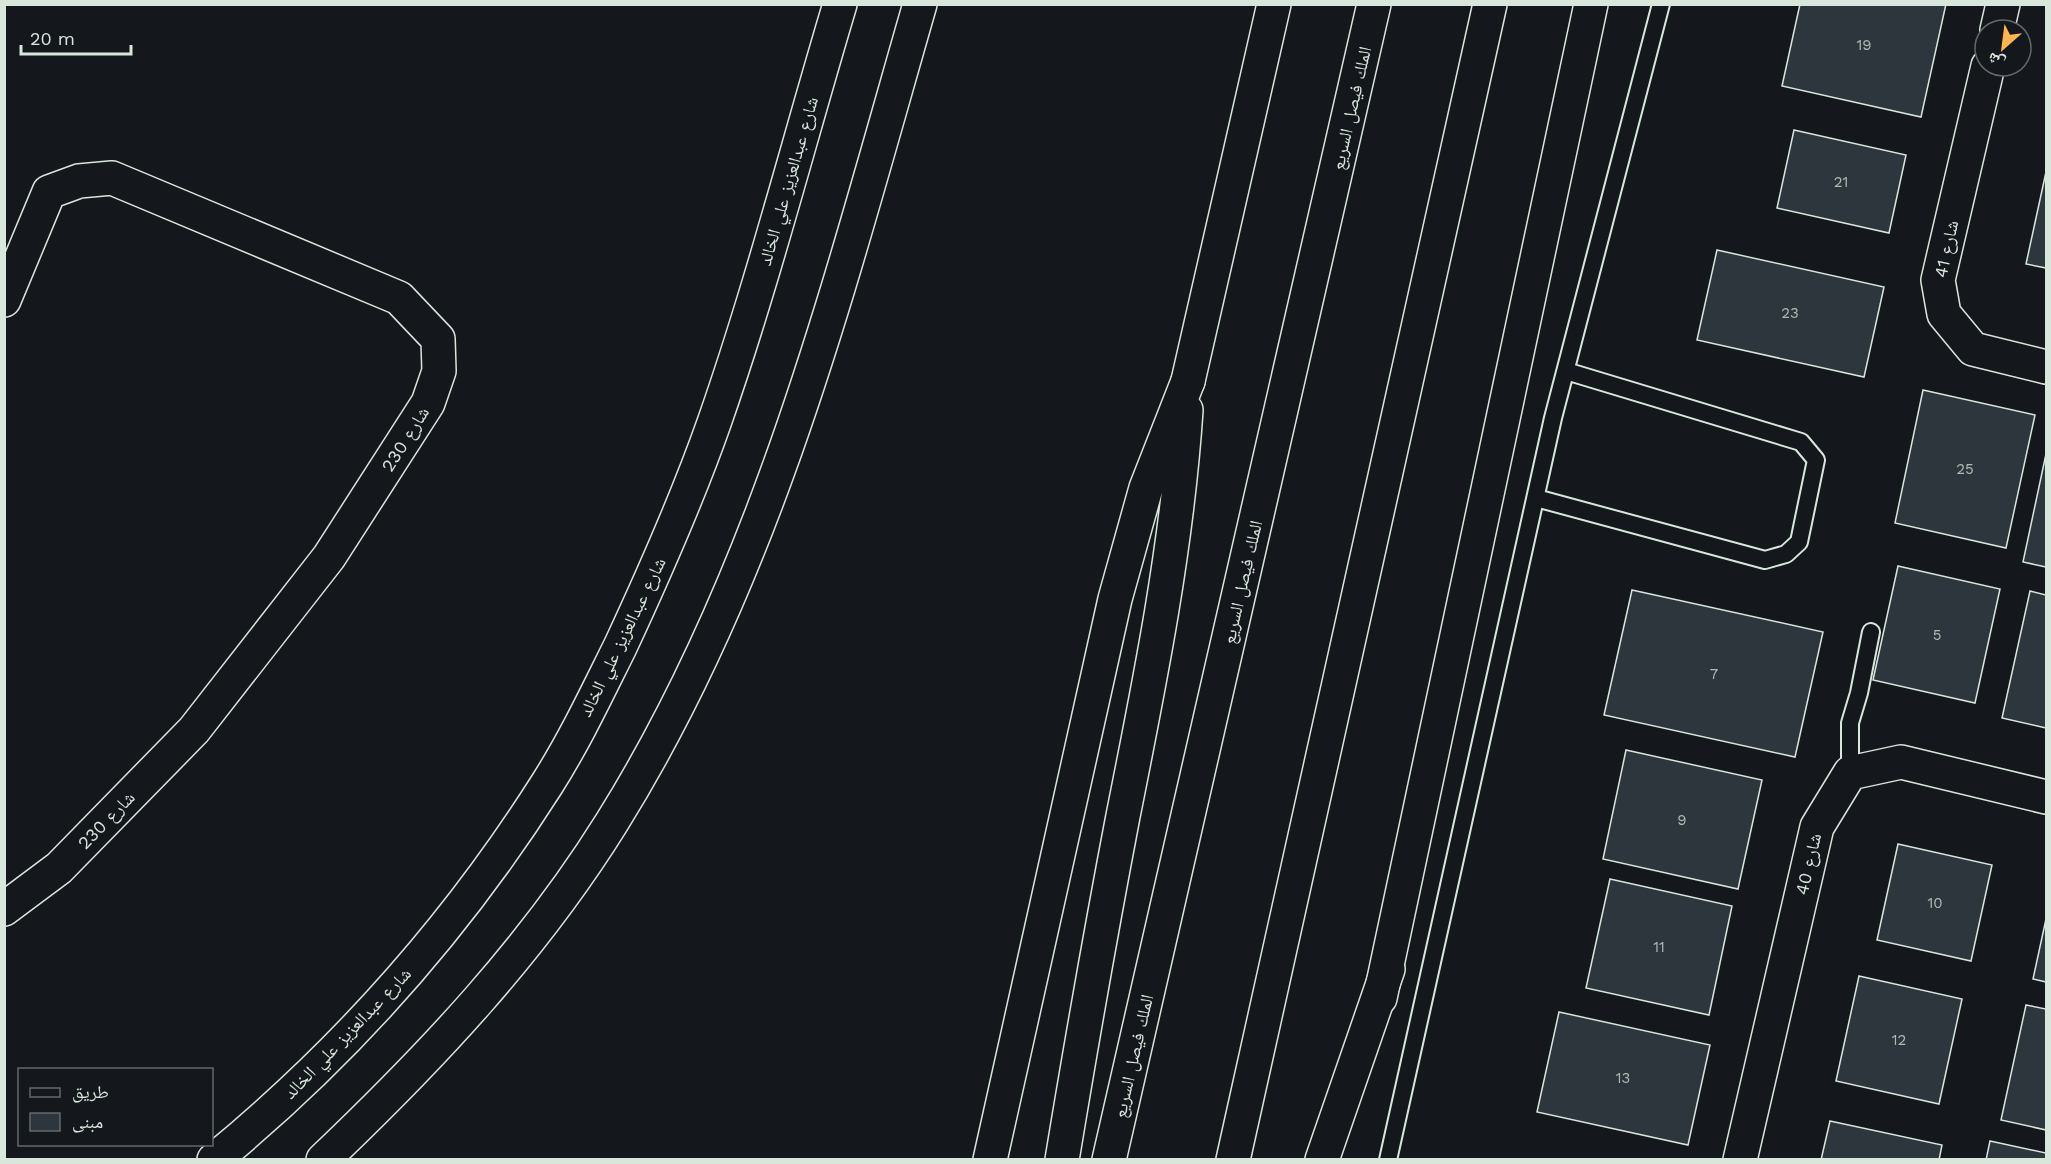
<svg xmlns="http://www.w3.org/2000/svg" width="2051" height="1164" font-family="'Work Sans','Noto Naskh Arabic',sans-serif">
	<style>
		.building { fill: #2c363c; stroke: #d8e6dc; stroke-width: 1.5 }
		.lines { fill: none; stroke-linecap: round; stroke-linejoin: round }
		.service-casing { stroke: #d8e6dc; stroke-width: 20 }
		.minor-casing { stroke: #d8e6dc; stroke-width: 36 }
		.tertiary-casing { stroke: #d8e6dc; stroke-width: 36 }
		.primary-casing { stroke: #d8e6dc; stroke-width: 36 }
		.motorway-casing { stroke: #d8e6dc; stroke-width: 36 }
		.service { stroke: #14181c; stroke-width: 16 }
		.minor { stroke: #14181c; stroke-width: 33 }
		.tertiary { stroke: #14181c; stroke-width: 33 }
		.primary { stroke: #14181c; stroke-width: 33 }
		.motorway { stroke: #14181c; stroke-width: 33 }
		.labels { text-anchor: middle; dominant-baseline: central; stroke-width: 4.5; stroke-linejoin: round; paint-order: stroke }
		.number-label { font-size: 15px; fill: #adbab4 }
		.street-label { font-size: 18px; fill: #d8e6dc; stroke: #14181c }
	</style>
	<rect width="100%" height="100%" fill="#14181c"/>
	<path class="building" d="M1800 4H1946L1921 117 1782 86Z
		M1794 130 1906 155 1889 233 1777 208Z
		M2046 172V268L2026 264Z
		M1717 250 1884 287 1864 377 1697 340Z
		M1923 390 2035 415 2006 548 1895 523Z
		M2046 454V567L2023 562Z
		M1898 566 2000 589 1975 703 1873 680Z
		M1632 590 1823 632 1795 757 1604 715Z
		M2030 591 2046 595V728L2002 718Z
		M1626 750 1762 780 1738 889 1603 859Z
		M1898 844 1992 865 1971 961 1877 940Z
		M1610 879 1732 906 1709 1015 1586 988Z
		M2046 919V982L2033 979Z
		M1859 976 1962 999 1939 1104 1836 1081Z
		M2026 1005 2046 1009V1130L2001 1120Z
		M1559 1012 1710 1045 1688 1145 1537 1112Z
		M1830 1121 1942 1145 1939 1160H1821Z
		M1990 1141 2046 1153V1160H1986Z"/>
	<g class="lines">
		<g class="service-casing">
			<path id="service" d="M1536 498 1765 560 1786 554 1799 542 1816 460 1801 442 1566 371
				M1850 773V723L1859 693 1871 632
				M1388 1160 1553 418 1661 4"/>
		</g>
		<g class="minor-casing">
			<path id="minor" d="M1997 30 2003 4
				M1988 66 1938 280 1944 314 1973 349 2046 367
				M4 300 49 192 79 181 112 178 399 298 438 339 439 371 428 403 329 557 194 730 59 868 4 909
				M1740 1160 1817 827 1850 773 1901 762 2046 797"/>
		</g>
		<g class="tertiary-casing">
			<path id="tertiary" d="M214 1160C344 1053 457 926 547 784 575 740 597 693 620 647 654 574 687 500 714 423 762 286 798 144 840 4
				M323 1160C431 1057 533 949 612 822 768 572 839 285 920 4"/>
		</g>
		<g class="primary-casing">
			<path id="primary" d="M1188 381 1274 4
				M1380 998 1591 4"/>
		</g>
		<g class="motorway-casing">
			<path id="motorway" d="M990 1160 1115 599 1146 488 1188 381
				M1062 1160C1081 1045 1101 931 1123 816 1150 681 1177 547 1186 410
				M1109 1160 1374 4
				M1233 1160 1490 4
				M1322 1160 1388 969"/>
		</g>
		<use href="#service" class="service"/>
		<use href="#minor" class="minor"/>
		<use href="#tertiary" class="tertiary"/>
		<use href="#primary" class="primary"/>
		<use href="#motorway" class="motorway"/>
	</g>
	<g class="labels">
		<g class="number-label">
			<text x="1864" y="45">19</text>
			<text x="1841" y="182">21</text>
			<text x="1790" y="313">23</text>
			<text x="1965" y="469">25</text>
			<text x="1937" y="635">5</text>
			<text x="1714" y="674">7</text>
			<text x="1682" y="820">9</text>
			<text x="1935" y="903">10</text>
			<text x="1659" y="947">11</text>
			<text x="1899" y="1040">12</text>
			<text x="1623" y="1078">13</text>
		</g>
		<g class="street-label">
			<text transform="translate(1351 108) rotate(-77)">الملك فيصل السريع</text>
			<text transform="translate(788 181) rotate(-74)">شارع عبدالعزيز علي الخالد</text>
			<text transform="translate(1946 249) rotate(-78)">شارع 41</text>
			<text transform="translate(405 439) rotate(-58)">شارع 230</text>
			<text transform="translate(1242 582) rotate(-77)">الملك فيصل السريع</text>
			<text transform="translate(622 637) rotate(-64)">شارع عبدالعزيز علي الخالد</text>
			<text transform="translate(106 820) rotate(-46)">شارع 230</text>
			<text transform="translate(1808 864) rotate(-77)">شارع 40</text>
			<text transform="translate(347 1033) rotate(-46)">شارع عبدالعزيز علي الخالد</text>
			<text transform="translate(1133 1056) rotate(-77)">الملك فيصل السريع</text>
		</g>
	</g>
	<rect width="2051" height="1164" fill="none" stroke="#d8e6dc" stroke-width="12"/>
	<rect x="18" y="1068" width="195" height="78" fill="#14181c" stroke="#626a69" stroke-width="1.5"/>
	<rect x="30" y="1088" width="30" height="9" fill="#14181c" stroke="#626a69" stroke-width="1.5"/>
	<text x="72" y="1098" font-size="18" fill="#d8e6dc">طريق</text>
	<rect x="30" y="1113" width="30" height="18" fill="#2c363c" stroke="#626a69" stroke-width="1.5"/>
	<text x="72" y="1128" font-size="18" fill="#d8e6dc">مبنى</text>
	<g transform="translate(2003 48) rotate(208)"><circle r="28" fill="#14181c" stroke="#626a69" stroke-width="1.5"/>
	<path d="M0-4.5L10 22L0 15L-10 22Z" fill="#ffb74d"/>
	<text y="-9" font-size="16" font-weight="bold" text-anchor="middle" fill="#d8e6dc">ش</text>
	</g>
	<path d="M21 45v9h110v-9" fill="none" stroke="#d8e6dc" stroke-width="3"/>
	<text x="30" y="45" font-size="18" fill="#d8e6dc" stroke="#14181c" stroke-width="4.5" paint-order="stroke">20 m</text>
</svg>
